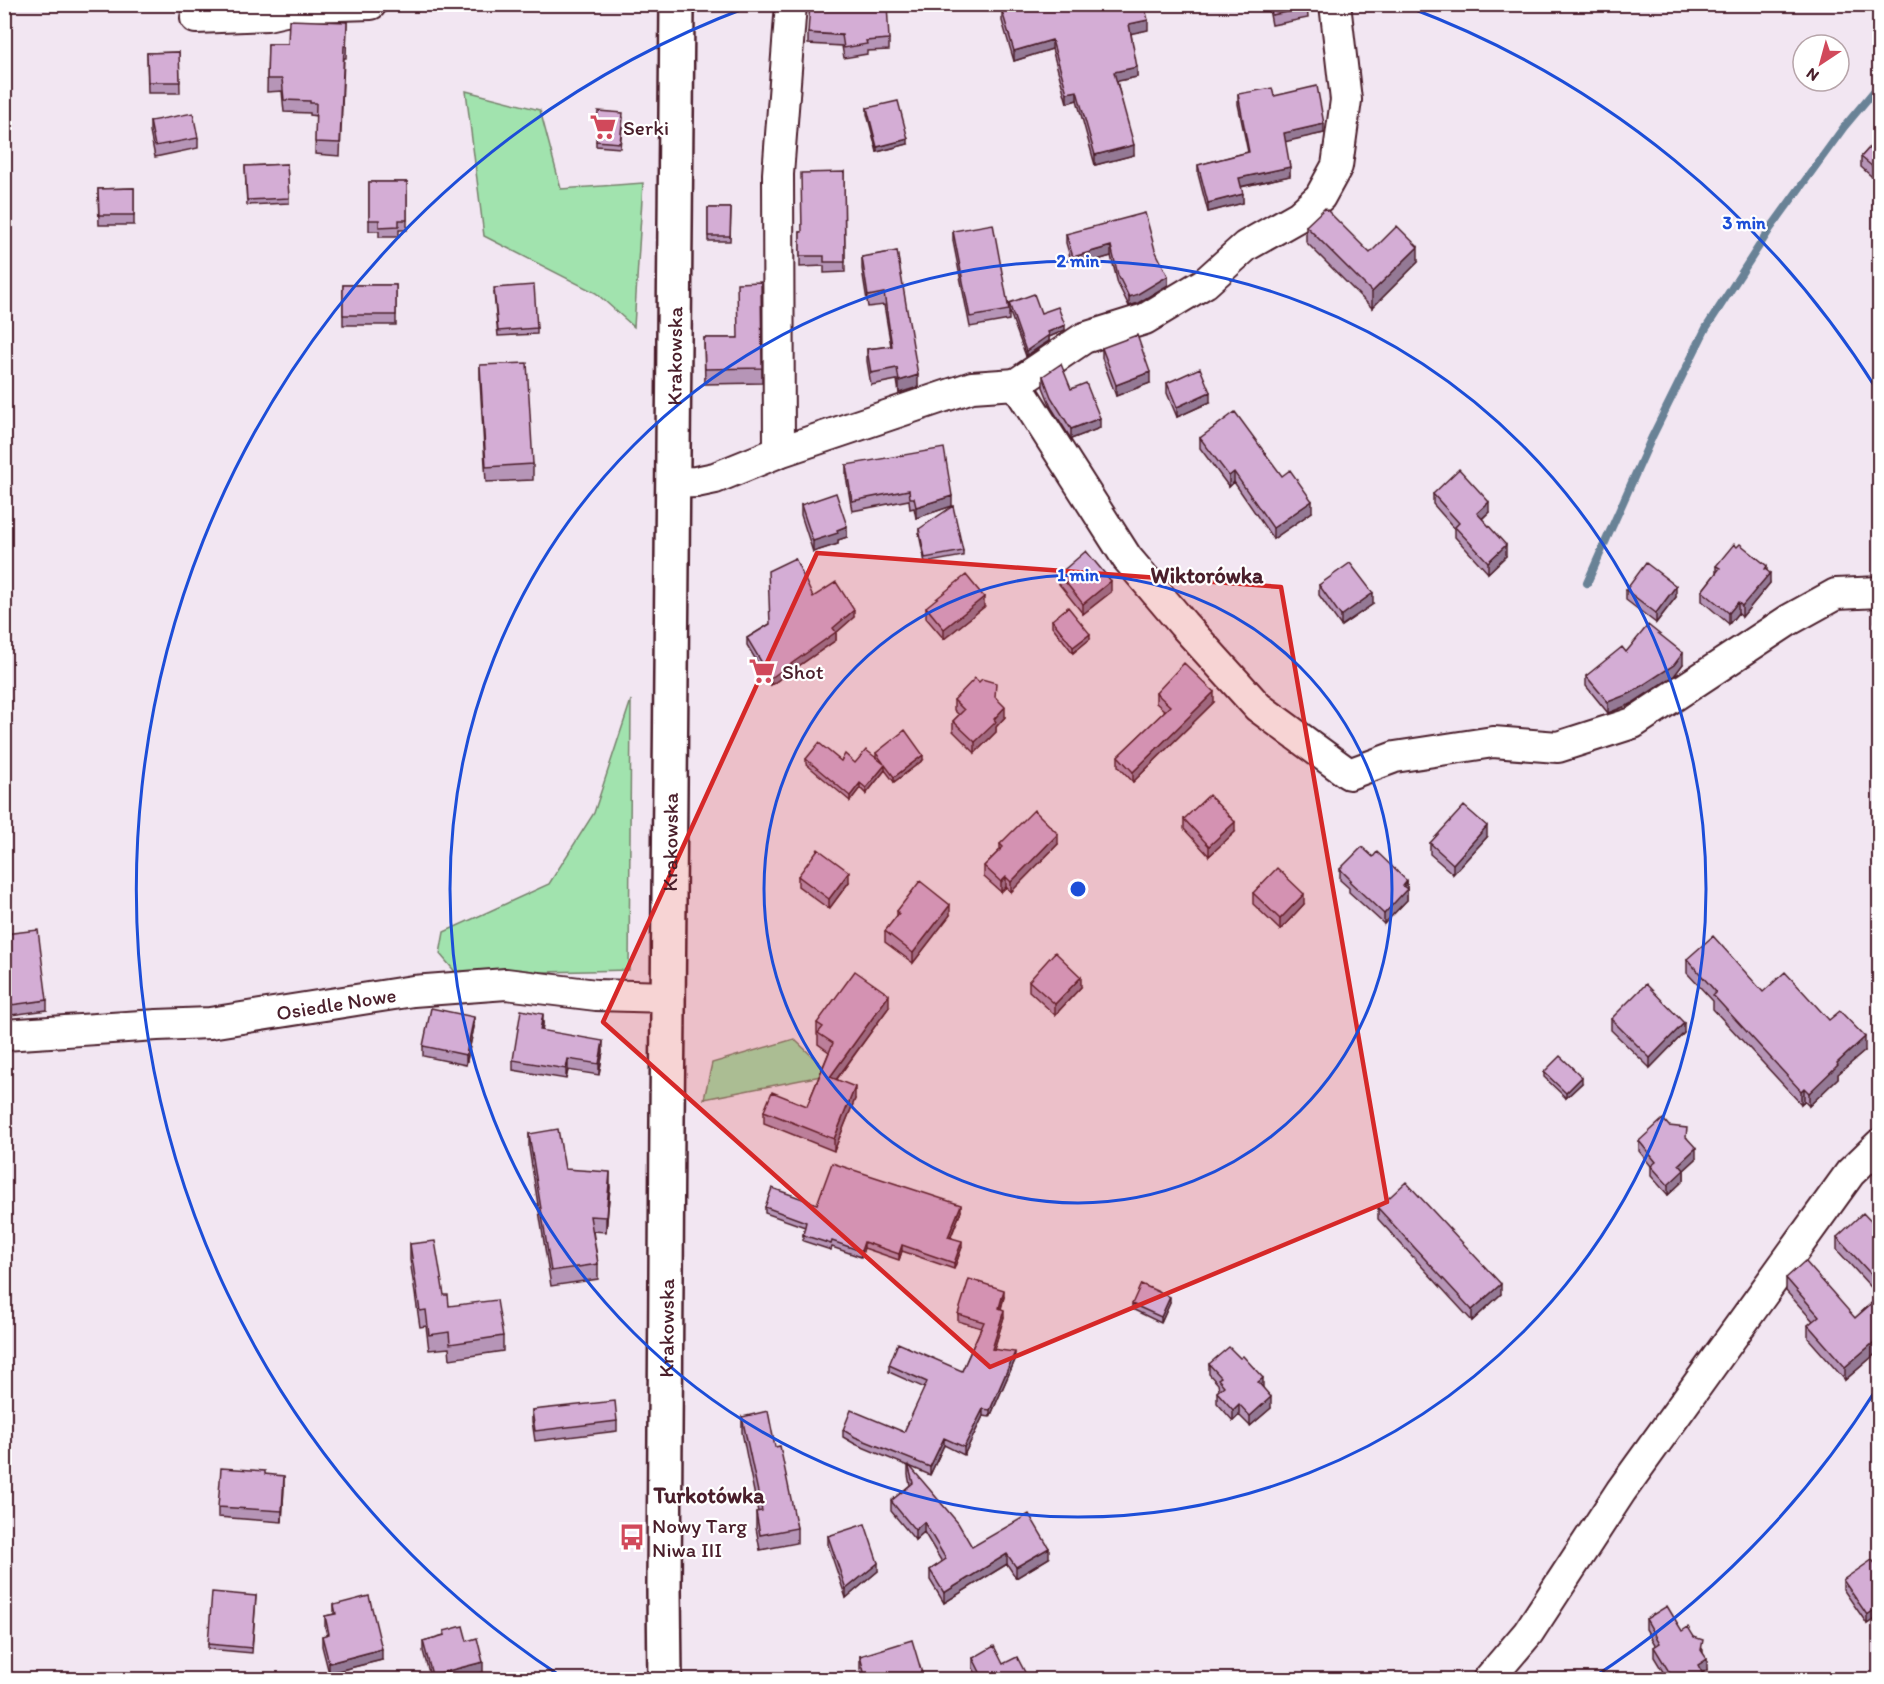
<svg xmlns="http://www.w3.org/2000/svg" width="1884" height="1684" font-family="Itim,sans-serif">
	<style>
		.green { fill: #a1e3ae; stroke: #76816c; stroke-width: 1.5 }
		.lines { fill: none; stroke-linecap: round; stroke-linejoin: round }
		.stream { stroke: #698296; stroke-width: 8 }
		.minor-casing { stroke: #4a1f2b; stroke-width: 34 }
		.secondary-casing { stroke: #4a1f2b; stroke-width: 38 }
		.minor { stroke: #fff; stroke-width: 30 }
		.secondary { stroke: #fff; stroke-width: 33 }
		.wall { fill: #b695b7; stroke: #4a1f2b; stroke-width: 1.5 }
		.shaded-wall { fill: #947995; stroke: #4a1f2b; stroke-width: 1.5 }
		.building { fill: #d4add5; stroke: #4a1f2b; stroke-width: 1.5 }
		.marked { fill: #d62828; fill-opacity: 0.2; stroke: #d62828; stroke-width: 4.5; stroke-linejoin: round }
		.ring { fill: none; stroke: #1d4ed8; stroke-width: 3 }
		.labels { text-anchor: middle; dominant-baseline: central; stroke-width: 4.5; stroke-linejoin: round; paint-order: stroke }
		.poi-label { font-size: 21px; fill: #4a1f2b; stroke: #fff; text-anchor: start }
		.street-label { font-size: 21px; fill: #4a1f2b; stroke: #fff }
		.neighbourhood-label { font-size: 22px; font-weight: bold; fill: #4a1f2b; stroke: #fff }
		.centre { fill: #1d4ed8; stroke: #fff; stroke-width: 3 }
		.ring-label { font-size: 18px; text-anchor: middle; font-weight: bold; fill: #1d4ed8; stroke: #fff; stroke-width: 4.5; stroke-linejoin: round; paint-order: stroke }
	</style>
	<rect width="100%" height="100%" fill="#f2e6f2"/>
	<filter id="ink" filterUnits="userSpaceOnUse"><feTurbulence type="fractalNoise" baseFrequency=".0167" numOctaves="2"/><feDisplacementMap in="SourceGraphic" scale="12" xChannelSelector="R" yChannelSelector="G"/><feConvolveMatrix kernelMatrix="1 2 1 2 8 2 1 2 1" color-interpolation-filters="sRGB"/></filter>
	<g filter="url(#ink)">
		<path class="green" d="M466 91 540 110 561 189 643 183 634 327 596 293 484 236Z
			M631 700 629 970 457 974 440 954 444 932 549 884 594 813Z
			M794 1039 831 1074 704 1099 712 1063Z"/>
		<g class="lines">
			<path class="stream" d="M1587 583 1652 437 1706 328 1770 229 1844 127 1880 84"/>
			<g class="minor-casing">
				<g id="minor">
					<path d="M196 18 267 15 307 6 371 4"/>
					<path d="M1016 384 1084 338 1145 319 1205 283 1246 246 1299 216 1320 197 1337 166 1346 100 1335 4"/>
					<path d="M779 452 778 174 791 4"/>
					<path d="M673 483 696 482 715 478 779 452 972 387 1016 384 1127 558 1183 624 1258 707 1349 774 1395 757 1493 742 1558 747 1633 723 1789 620 1836 594 1880 592"/>
					<path id="s1" d="M4 1035 157 1025 210 1023 413 991 506 984 596 995 668 997"/>
					<path d="M1488 1680 1528 1633 1621 1491 1850 1173 1880 1144"/>
				</g>
			</g>
			<g class="secondary-casing">
				<g id="secondary">
					<path id="s2" d="M665 1680 664 1588 667 1121 677 4"/>
				</g>
			</g>
			<use href="#minor" class="minor"/>
			<use href="#secondary" class="secondary"/>
		</g>
		<path class="wall" d="M1268 4H1307L1308 18 1272 25Z
			M1002 11 1148 30 1131 33 1137 77 1117 81 1134 155 1095 165 1077 100 1067 103 1052 49 1014 61 1002 21Z
			M347 22 346 58H344L340 156 315 154 316 116 310 115V113L284 112 282 91 267 92 268 44H288Z
			M808 33 889 39V50L867 51V54L844 58 842 46 808 44Z
			M179 52 180 93H148L147 53Z
			M1238 94 1274 96 1324 133 1285 141 1290 176 1241 187 1243 203 1208 212 1198 174V165L1248 152 1238 104Z
			M867 108 908 144 877 152 867 114Z
			M623 118 620 148 596 146V141Z
			M150 121 198 138V148L155 157 150 132Z
			M1880 136V184L1861 167V157Z
			M287 164 289 203 247 205 245 166Z
			M844 172 845 272 824 273V266L800 267V232H802Z
			M369 182H407V230H399V237H379V231H369Z
			M134 188V225H99L98 189Z
			M708 208H731L730 241H708Z
			M1306 226 1370 253 1418 262 1372 308 1306 242Z
			M953 231 1009 307V303L1041 313 1065 330 1049 337V341L1026 356 1009 310V320L970 327 953 241Z
			M1066 234 1155 250 1168 285 1138 303 1129 306 1118 284 1111 256 1073 267 1066 243Z
			M897 251 918 387 899 393 897 380 871 385 867 361V349L891 346 884 305 868 307 862 269V257Z
			M761 282 762 383 705 384 704 338H738Z
			M343 285H396V325H343Z
			M494 293 537 328V334L498 336Z
			M1102 348 1150 383 1116 396 1102 358Z
			M480 365 533 464V480L486 482 480 381Z
			M1043 376 1071 389 1100 428 1071 439 1051 407 1043 387Z
			M1167 383 1210 402 1177 417 1167 393Z
			M1200 438 1312 512 1273 539 1234 482 1229 487 1200 448Z
			M846 465 952 506 916 518 914 508 910 509 909 500 852 511 846 476Z
			M1433 494 1489 512 1482 519 1506 556 1488 573 1455 537V529L1433 504Z
			M801 505 847 537 838 540V544L813 552 801 515Z
			M919 529 963 551V556L925 563 919 534Z
			M1716 566 1767 571 1770 583 1742 617 1738 613 1729 624 1702 601V591L1716 573Z
			M1059 574 1111 592 1083 614 1059 584Z
			M1319 585 1373 604 1341 626 1319 595Z
			M1626 590 1676 597 1656 623 1626 600Z
			M813 597 854 617 836 633V640L771 685 747 645V638Z
			M1880 605V625L1875 622V611Z
			M926 607H984L944 639 926 618Z
			M1052 620 1090 639 1073 653 1052 626Z
			M1626 652 1683 664 1674 676 1631 704 1608 713 1586 686V676Z
			M1156 693 1214 702 1133 782 1118 766V756L1165 711 1156 703Z
			M996 698 1005 717 996 727V732L975 753 953 731V721L959 715 954 710V700Z
			M876 753 923 760 894 782 885 770 866 794 860 788 850 801 806 764V759L841 761 855 763 876 758Z
			M1184 819 1235 832 1209 856 1184 829Z
			M1487 837 1453 874 1430 854V843Z
			M1000 844H1058L1011 892 1006 887 1001 892 984 877V866L1000 850Z
			M1373 857 1407 881V900L1384 924 1349 892V888L1340 880V869Z
			M798 876 849 882 829 909 798 886Z
			M1253 893 1304 904 1280 930 1253 904Z
			M897 911 950 915 913 963 885 942V931L897 916Z
			M4 934 47 1000V1010L4 1016Z
			M1687 959 1829 1020 1865 1051 1838 1074V1078L1809 1106 1804 1101 1801 1104 1713 1009V1001L1687 973Z
			M1029 981 1081 987 1055 1015 1029 991Z
			M889 1007 837 1079 855 1099 834 1151 764 1123V1111L807 1106 829 1052 818 1044V1036L817 1035V1023Z
			M1611 1019 1684 1033 1650 1068 1611 1030Z
			M543 1024 542 1031 603 1051 599 1075 568 1070 566 1079 513 1070V1060Z
			M474 1027 466 1065 423 1056V1046Z
			M1544 1072 1582 1083 1566 1098 1544 1077Z
			M1669 1126 1687 1138 1696 1159 1684 1170V1180L1668 1195 1651 1176V1166L1639 1151V1141Z
			M529 1134 565 1169 610 1187 606 1232 593 1231 598 1264V1279L551 1286 529 1148Z
			M817 1204 961 1211 951 1237 962 1247 954 1269 902 1251 899 1260 864 1248 861 1257 832 1247 831 1250 803 1241V1235L805 1227 765 1213V1207Z
			M1378 1208 1501 1294 1472 1321 1378 1219Z
			M1880 1231V1350L1845 1380 1808 1338V1325L1813 1321 1786 1291V1278L1855 1318 1879 1296 1837 1250V1237Z
			M410 1244 444 1295 449 1306 503 1336V1351L450 1359 449 1348 429 1350 426 1326 420 1327 410 1260Z
			M1004 1297 1001 1309 1004 1317 994 1349 1015 1360 990 1417 983 1416 964 1455 944 1445 930 1475 909 1466 972 1547 1049 1558 1016 1578 1007 1564 944 1603 930 1580V1570L942 1562 924 1532 915 1540 891 1511V1501L910 1485 908 1475V1466L855 1444 843 1437V1430L904 1432 925 1388 889 1372V1365L962 1371 981 1328 958 1321V1314Z
			M1170 1303 1161 1323 1132 1309V1304Z
			M1209 1364 1263 1388 1271 1408 1250 1426 1239 1415 1233 1421 1217 1403V1392L1219 1390 1218 1384 1209 1374Z
			M532 1410 617 1421V1431L535 1441 532 1421Z
			M742 1417 775 1447 797 1528V1543L760 1550 756 1528V1512H758L742 1432Z
			M265 1474 284 1486 282 1522 218 1517V1507Z
			M828 1536 878 1571 846 1598 828 1545Z
			M1880 1569V1615L1867 1624 1843 1589V1580Z
			M256 1596 252 1653 208 1649V1644Z
			M334 1605 382 1660 329 1673 322 1646V1636L327 1635 325 1627V1616L334 1614Z
			M1646 1619 1682 1631 1694 1637 1703 1650V1653L1707 1670 1702 1672 1705 1680H1668L1654 1657V1647L1656 1646 1646 1629Z
			M444 1631 467 1641 483 1672 455 1680H431L423 1651V1641L444 1635Z
			M860 1656 924 1680H863L860 1669Z
			M973 1658 1003 1664 1029 1680H979L973 1668Z"/>
		<path class="shaded-wall" d="M1148 20V30L1129 34V24Z
			M1052 40V49L1014 61V51Z
			M1137 67V77L1114 82V72Z
			M1077 91V100L1067 103V93Z
			M1324 124V133L1284 142V133Z
			M908 139V144L877 152V147Z
			M1134 145V155L1095 165V155Z
			M1290 167V176L1239 187V178Z
			M1243 194V203L1208 212V203Z
			M1111 246V256L1073 267V257Z
			M1418 247V262L1372 308V292Z
			M1168 276V285L1138 303 1129 306V297Z
			M1065 325V330L1049 337V341L1026 356V351L1048 332Z
			M1150 372V383L1116 396V385Z
			M918 375V387L899 393V381Z
			M1210 392V402L1177 417V407Z
			M1100 418V428L1071 439V429Z
			M1234 472V482L1229 487V476Z
			M952 496V506L916 518V507Z
			M1312 501V512L1273 539V528Z
			M1489 502V512L1477 523V513Z
			M847 526V537L838 540V544L813 552V541L837 530Z
			M1506 545V556L1488 573V562Z
			M1767 566V576L1770 573V583L1742 617V606Z
			M1111 581V592L1083 614V604Z
			M1676 586V597L1656 623V613Z
			M1373 593V604L1341 626V616Z
			M984 597V607L944 639V629Z
			M1738 602V613L1729 624V613Z
			M854 610V617L836 633V640L771 685V678Z
			M1090 634V639L1073 653V647Z
			M1683 653V664L1674 676 1631 704 1608 713V702Z
			M1214 692V702L1133 782V772Z
			M1005 707V717L996 727V732L975 753V742L994 719Z
			M923 755V760L894 782V777Z
			M885 765V770L866 794V788Z
			M860 783V788L850 801V796Z
			M1235 822V832L1209 856V846Z
			M1487 826V837L1453 874V864Z
			M1058 834V844L1011 892V882Z
			M849 872V882L829 909V899Z
			M1006 877V887L1001 892V882Z
			M1407 881V900L1384 924V914Z
			M1304 894V904L1280 930V919Z
			M950 905V915L913 963V953Z
			M1081 977V987L1055 1015V1004Z
			M889 995V1007L830 1088V1077Z
			M543 1014V1024L540 1041V1030Z
			M474 1017V1027L466 1065V1055Z
			M1684 1023V1033L1650 1068V1058Z
			M1865 1037V1051L1838 1074V1078L1809 1106V1093L1837 1063Z
			M603 1041V1051L599 1075V1064Z
			M568 1059V1070L566 1079V1069Z
			M1582 1077V1083L1566 1098V1093Z
			M855 1087V1099L834 1151V1139Z
			M1804 1088V1101L1801 1104V1091Z
			M1696 1148V1159L1684 1170V1180L1668 1195V1185L1679 1164Z
			M610 1172V1187L606 1232V1217Z
			M961 1205V1211L948 1243V1237Z
			M962 1241V1247L954 1269V1263Z
			M864 1242V1248L861 1257V1251Z
			M902 1245V1251L899 1260V1254Z
			M1501 1284V1294L1472 1321V1310Z
			M1004 1290V1297L999 1315V1308Z
			M1170 1297V1303L1161 1323V1317Z
			M1004 1310V1317L992 1356V1349Z
			M1880 1337V1350L1845 1380V1367Z
			M1015 1352V1360L990 1417V1410Z
			M1263 1378V1389L1258 1382Z
			M1271 1397V1408L1250 1426V1416Z
			M1239 1404V1415L1233 1421V1410Z
			M983 1409V1416L964 1455V1447Z
			M944 1438V1445L930 1475V1467Z
			M284 1476V1486L282 1522V1511Z
			M924 1522V1532L915 1540V1530Z
			M1049 1548V1558L1016 1578V1567Z
			M1007 1554V1564L944 1603V1593Z
			M878 1563V1571L846 1598V1589Z
			M1880 1606V1615L1867 1624V1615Z
			M382 1649V1660L329 1673V1663Z
			M1707 1659V1670L1698 1675V1665Z
			M483 1662V1672L455 1680H432V1675Z"/>
		<path class="building" d="M810 4 863 5V4H887L889 39 866 41 867 44 844 48 842 35 808 33Z
			M1024 4H1144L1148 20 1129 24 1137 67 1114 72 1134 145 1095 155 1077 91 1067 93 1052 40 1014 51 1002 11Z
			M1270 4H1307L1308 8 1272 15Z
			M289 20 347 22 346 46H344L340 143 315 142 316 103H310V101L284 100 282 79H267L268 44H288Z
			M179 52 180 82H148L147 53Z
			M1317 86 1324 124 1284 133 1290 167 1239 178 1243 194 1208 203 1198 165 1249 152 1238 94 1272 88 1274 96Z
			M898 101 908 139 877 147 867 108Z
			M598 111 623 113 620 143 596 141Z
			M193 113 198 138 155 146 150 121Z
			M1880 136V173L1861 157Z
			M287 164 289 198 247 200 245 166Z
			M844 172 845 262H824V256H800V232H802L801 173Z
			M369 182H407V220H399V226L379 227V220H369Z
			M134 188V215H99L98 189Z
			M708 208H731L730 236H708Z
			M1325 208 1370 253 1397 226 1418 247 1372 292 1306 226Z
			M1145 213 1155 250 1168 276 1138 294 1129 297 1118 275 1111 246 1073 257 1066 234Z
			M993 224 1009 310 970 317 953 231Z
			M897 251 918 375 899 381 897 368 871 373 867 349 892 346 884 293 868 296 862 257Z
			M761 282 762 368 705 369 704 338H738L737 283Z
			M343 285H396V315H343Z
			M534 285 537 328 498 331 494 288Z
			M1034 294 1041 313 1058 307 1065 325 1048 332 1049 335 1026 351 1009 303Z
			M1137 335 1150 372 1116 385 1102 348Z
			M527 363 533 464 486 467 480 365Z
			M1061 364 1071 389 1086 383 1100 418 1071 429 1051 397 1043 376Z
			M1200 368 1210 392 1177 407 1167 383Z
			M1235 412 1282 476 1290 470 1312 501 1273 528 1234 472 1229 476 1200 438Z
			M944 448 952 496 916 507 914 498H910L909 490 852 501 846 465Z
			M1459 469 1489 502 1477 513 1506 545 1488 562 1455 527 1459 523 1433 494Z
			M836 493 847 526 837 530 838 533 813 541 801 505Z
			M953 506 963 551 925 558 919 529Z
			M1734 544 1737 547 1740 544 1767 566 1765 569 1770 573 1742 606 1738 602 1729 613 1702 591 1720 568 1716 566Z
			M1086 551 1111 581 1083 604 1059 574Z
			M795 558 813 597 836 582 854 610 833 628 836 632 771 678 747 638 770 624 768 571Z
			M1350 563 1373 593 1341 616 1319 585Z
			M1646 563 1676 586 1656 613 1626 590Z
			M966 575 984 597 944 629 926 607Z
			M1880 605V615L1875 611Z
			M1068 607 1090 634 1073 647 1052 620Z
			M1648 625 1683 653 1674 665 1631 693 1608 702 1586 676 1622 647 1626 652Z
			M1184 663 1214 692 1133 772 1118 756 1170 706 1156 693Z
			M975 678 979 682 982 679 996 683 995 697 1005 707 994 719 996 722 975 742 953 721 964 710 954 700Z
			M905 730 923 755 894 777 885 765 866 788 860 783 850 796 806 759 819 743 841 761 845 754 855 763 866 750 884 764 876 753Z
			M1209 795 1235 822 1209 846 1184 819Z
			M1464 806 1487 826 1453 864 1430 843Z
			M1034 810 1058 834 1011 882 1006 877 1001 882 984 866 1003 847 1000 844Z
			M1362 847 1373 857 1377 852 1407 881 1403 886 1407 889 1384 914 1349 881 1351 880 1340 869Z
			M818 849 849 872 829 899 798 876Z
			M1277 868 1304 894 1280 919 1253 893Z
			M920 881 950 905 913 953 885 931 899 913 897 911Z
			M38 930 47 1000 4 1006V934Z
			M1713 936 1763 992 1785 972 1829 1020 1840 1011 1865 1037 1837 1063 1838 1065 1809 1093 1804 1088 1801 1091 1713 995 1716 992 1687 959Z
			M1055 952 1081 977 1055 1004 1029 981Z
			M855 971 889 995 830 1077 855 1087 834 1139 764 1111 772 1092 807 1106 833 1043 818 1033 823 1027 817 1023Z
			M1646 984 1684 1023 1650 1058 1611 1019Z
			M431 1008 474 1017 466 1055 423 1046Z
			M521 1010 543 1014 540 1030 603 1041 599 1064 568 1059 566 1069 513 1060Z
			M1560 1056 1582 1077 1566 1093 1544 1072Z
			M1663 1119 1669 1126 1687 1128 1686 1137 1696 1148 1679 1164 1684 1170 1668 1185 1651 1166 1656 1162 1639 1141Z
			M558 1129 565 1169 610 1172 606 1217 590 1216 598 1264 551 1271 529 1134Z
			M832 1163 961 1205 948 1237 962 1241 954 1263 902 1245 899 1254 864 1242 861 1251 832 1241 831 1244 803 1235 806 1222 765 1207 772 1188 817 1204Z
			M1406 1182 1501 1284 1472 1310 1378 1208Z
			M1863 1213 1880 1231V1284L1837 1237Z
			M435 1241 444 1295H448L449 1306 497 1300 503 1336 450 1344 449 1332 429 1335 426 1310 420 1311 410 1244Z
			M1805 1261 1855 1318 1880 1296V1337L1845 1367 1808 1325 1819 1316 1786 1278Z
			M969 1279 1004 1290 999 1308 1004 1310 992 1349 1015 1352 990 1410 983 1409 964 1447 944 1438 930 1467 855 1437 843 1430 851 1410 904 1432 927 1382 889 1365 898 1343 962 1371 984 1322 958 1314Z
			M1141 1284 1170 1297 1161 1317 1132 1304Z
			M1229 1347 1240 1358 1243 1356 1263 1378 1258 1382 1271 1397 1250 1416 1239 1404 1233 1410 1217 1392 1224 1386 1218 1379 1221 1377 1209 1364Z
			M615 1401 617 1421 535 1431 532 1410Z
			M768 1411 775 1447 780 1446 797 1528 760 1535 756 1512 762 1511 742 1417Z
			M908 1464 958 1523 972 1547 1029 1514 1049 1548 1016 1567 1007 1554 944 1593 930 1570 946 1559 924 1522 915 1530 891 1501 913 1483Z
			M221 1468 265 1471V1474L284 1476 282 1511 218 1507Z
			M865 1524 878 1563 846 1589 828 1536Z
			M1872 1560 1880 1569V1606L1867 1615 1843 1580Z
			M212 1592 256 1596 252 1648 208 1644Z
			M369 1596 382 1649 329 1663 322 1636 329 1634 325 1616 336 1614 334 1605Z
			M1667 1606 1682 1631 1688 1627 1694 1637 1703 1640 1701 1650 1707 1659 1698 1665 1705 1678 1703 1680H1674L1654 1647 1660 1643 1646 1619Z
			M463 1626 467 1641 477 1638 483 1662 432 1675 423 1641 445 1635 444 1631Z
			M912 1640 924 1680H866L860 1656Z
			M994 1646 1003 1664 1017 1657 1029 1680H984L973 1658Z"/>
	</g>
	<path class="marked" d="M817 553 1281 587 1387 1202 990 1367 603 1022Z"/>
	<g class="ring">
		<circle cx="1078" cy="889" r="314"/>
		<circle cx="1078" cy="889" r="628"/>
		<path d="M1877 1388A942 942 0 0 1 1591 1679M565 1679A942 942 0 0 1 748 7M1408 7A942 942 0 0 1 1877 390"/>
	</g>
	<defs>
		<g id="supermarket-bare" transform="scale(2.07)"><path d="M-6-5.5h2.5l.6 2H6L4.5 2H-2.5L-4.4-4H-6ZM-1.5 3.2a1.3 1.3 0 1 0 .1 0ZM3 3.2a1.3 1.3 0 1 0 .1 0Z" fill="#d1495b" stroke="#fff" stroke-width="2.5" paint-order="stroke"/></g>
		<g id="bus-bare" transform="scale(2.07)"><path d="M-5-6H5V4H4V6H2V4H-2V6H-4V4H-5ZM-3.5-4V0h7V-4ZM-3.5 1.2v1.5H-2V1.2ZM2 1.2v1.5H3.5V1.2Z" fill="#d1495b" stroke="#fff" stroke-width="2.5" paint-order="stroke"/></g>
	</defs>
	<g fill-rule="evenodd">
		<use href="#supermarket-bare" x="603" y="127"/>
		<use href="#supermarket-bare" x="762" y="671"/>
		<use href="#bus-bare" x="632" y="1537"/>
	</g>
	<g class="labels">
		<g class="poi-label">
			<text x="623" y="127">Serki</text>
			<text x="782" y="671">Shot</text>
			<text x="652" y="1525">Nowy Targ<tspan x="652" dy="24">Niwa III</tspan></text>
		</g>
		<g class="street-label">
			<text stroke="none"><textPath href="#s2" startOffset="1324">Krakowska</textPath></text>
			<text stroke="none"><textPath href="#s2" startOffset="838">Krakowska</textPath></text>
			<text stroke="none"><textPath href="#s1" startOffset="334">Osiedle Nowe</textPath></text>
			<text stroke="none"><textPath href="#s2" startOffset="352">Krakowska</textPath></text>
		</g>
		<g class="neighbourhood-label">
			<text x="1207" y="575">Wiktorówka</text>
			<text x="709" y="1495">Turkotówka</text>
		</g>
	</g>
	<circle cx="1078" cy="889" r="9" class="centre"/>
	<g class="ring-label">
		<text x="1744" y="229">3 min</text>
		<text x="1078" y="267">2 min</text>
		<text x="1078" y="581">1 min</text>
	</g>
	<rect width="1884" height="1684" fill="none" stroke="#fff" stroke-width="24"/>
	<rect x="12" y="12" width="1860" height="1660" fill="none" stroke="#4a1f2b" stroke-width="2" filter="url(#ink)"/>
	<g transform="translate(1821 63) rotate(216)"><circle r="28" fill="#ffffff" stroke="#b7a5aa" stroke-width="1.5"/>
	<path d="M0-4.5L10 22L0 15L-10 22Z" fill="#d1495b"/>
	<text y="-9" font-size="16" font-weight="bold" text-anchor="middle" fill="#4a1f2b">N</text>
	</g>
</svg>
